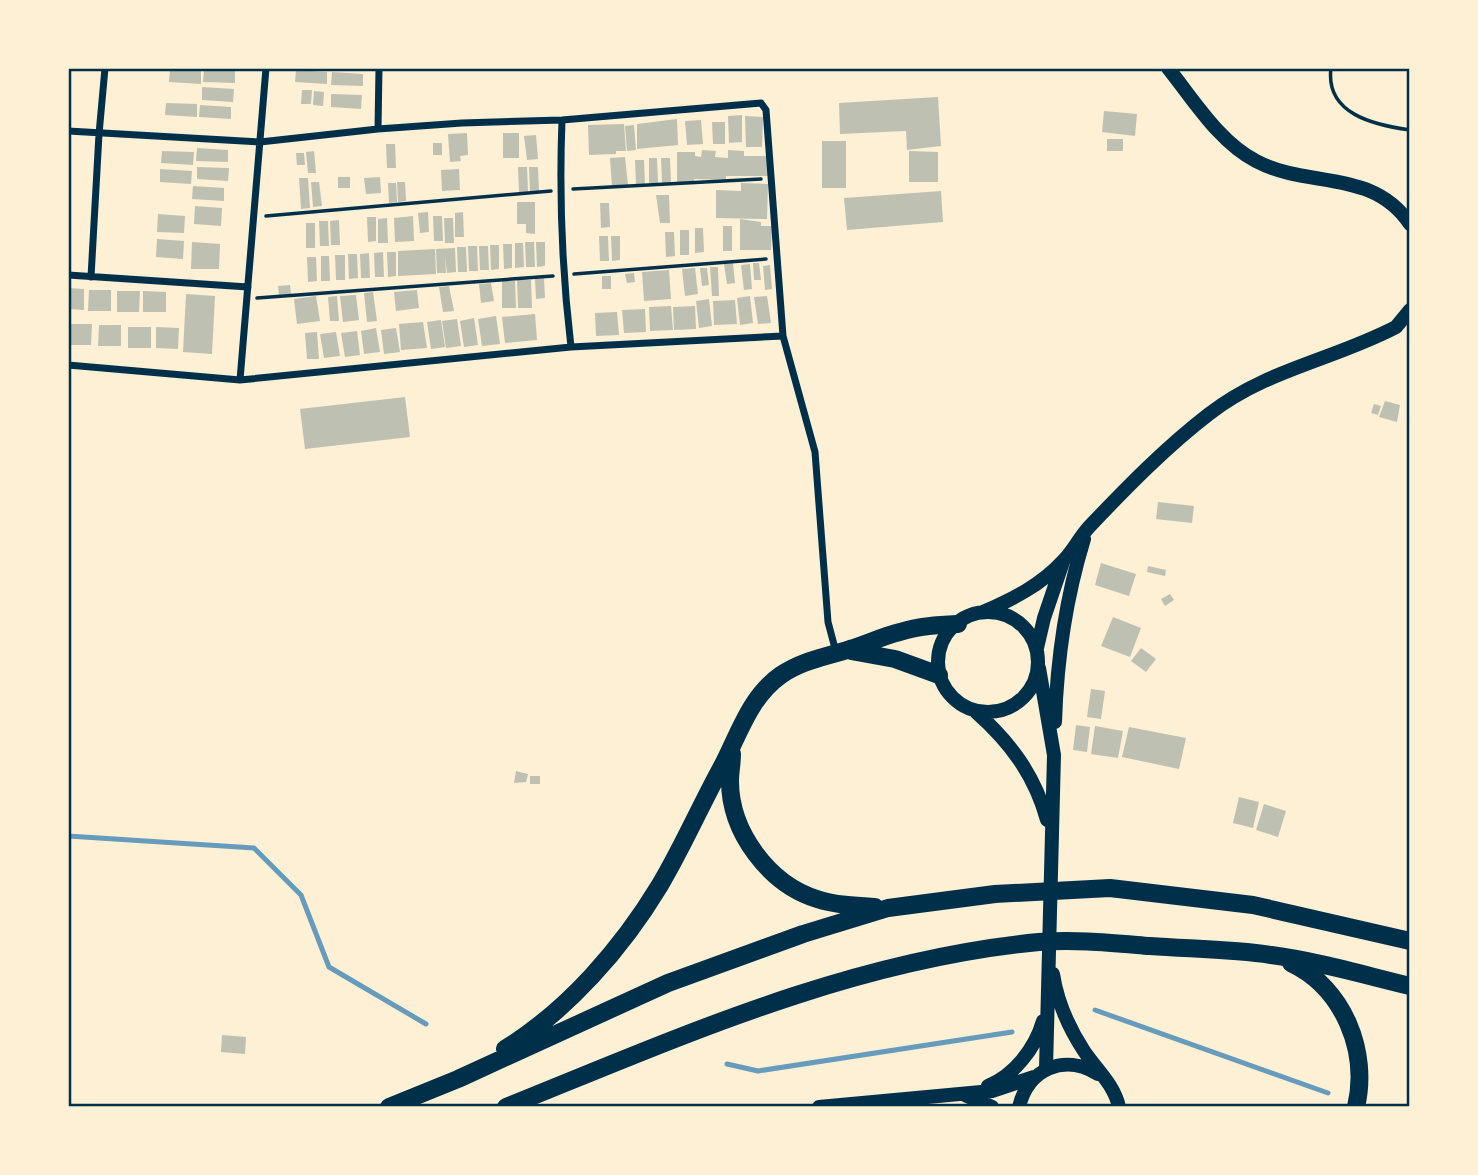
<svg xmlns="http://www.w3.org/2000/svg" width="1478" height="1175" font-family="Inter,sans-serif">
	<style>
		.lines { fill: none; stroke-linecap: round; stroke-linejoin: round }
		.stream { stroke: #669bbc; stroke-width: 5 }
		.building { fill: #bec0b2 }
		.path { stroke: #003049; stroke-width: 3.5 }
		.minor { stroke: #003049; stroke-width: 7 }
		.secondary { stroke: #003049; stroke-width: 14 }
		.trunk { stroke: #003049; stroke-width: 18 }
		.neatline { fill: none; stroke: #003049; stroke-width: 2.5 }
	</style>
	<rect width="100%" height="100%" fill="#fdf0d5"/>
	<g class="lines">
		<path class="stream" d="M68 836 254 848 301 895 329 967 426 1024
			M1095 1010 1328 1093
			M727 1064 758 1071 1012 1032"/>
	</g>
	<path class="building" d="M204 69 235 71V83L203 82Z
		M170 70 201 71V84L169 82Z
		M296 70 327 72V84L295 82Z
		M332 72 363 74V86L331 85Z
		M202 87 234 89 233 102 202 100Z
		M302 90H312L311 104H301Z
		M314 91 324 92 323 106 313 105Z
		M331 94 362 95 361 109 331 107Z
		M938 97 941 146 907 150 906 131 840 134 839 103Z
		M166 103 197 104V117L165 115Z
		M200 105 231 107V119L199 117Z
		M1104 111 1137 114 1135 136 1102 132Z
		M742 115V142L729 143 728 116Z
		M745 116 763 117 762 147H746Z
		M677 119 678 145 637 149V124Z
		M701 120 703 144 687 145 685 121Z
		M712 122H725V144H713Z
		M624 124 626 151H616V154L589 155 588 125Z
		M634 125 636 150 627 151 625 126Z
		M467 133 468 155 460 156 461 161 450 162 448 134Z
		M503 133H519V158H503Z
		M536 135 538 159 527 160 524 136Z
		M1107 139H1123V151H1107Z
		M822 141H846V188H822Z
		M433 143H442V155H433Z
		M386 144H395L396 168H387Z
		M197 148 228 150V162L196 161Z
		M702 150 716 151 715 157 728 158V150L744 151V156H769V176H726V180L694 179V182H677V152H695V156L701 157Z
		M162 151 194 152 193 165 161 163Z
		M314 151 316 173H308L306 152Z
		M909 151 938 152V182H909Z
		M296 153H304L305 165H297Z
		M625 157 628 185 612 187 610 158Z
		M649 158H657L658 183H649Z
		M661 158H670L671 183H662Z
		M635 160H644L645 185H636Z
		M197 167 229 168 228 181 197 179Z
		M518 167H527L528 192H519Z
		M529 167H538L539 192H530Z
		M160 169 192 171 191 184 160 182Z
		M459 169 460 190 442 191 441 170Z
		M338 177H350V188H338Z
		M380 177 381 193 366 194 364 178Z
		M299 178H308L310 208 301 209Z
		M311 182H319L322 206 313 207Z
		M397 182H405L406 201 398 202Z
		M388 183H396L397 202 389 203Z
		M741 183 768 184 767 219 716 218V190L741 191Z
		M193 186 224 188V201L192 199Z
		M941 191 943 222 847 230 844 198Z
		M656 195H669L670 223H660Z
		M517 202H535V234L526 233V224H517Z
		M600 203H609L610 227 601 228Z
		M195 206 222 208 221 226 194 224Z
		M428 212 429 232 420 233 418 213Z
		M463 212 464 237H455V213Z
		M158 214 185 216 184 233 157 232Z
		M413 216 414 241 395 242 394 218Z
		M433 216H442L443 241H434Z
		M367 217H376V241L368 242Z
		M387 218 388 243H378V219Z
		M444 218H453L454 243H445Z
		M740 219 761 222V226H772L771 250H740Z
		M339 220 340 245H331L330 221Z
		M319 221H328L329 246H320Z
		M306 223H315V248H306Z
		M723 226H732V251H723Z
		M695 228H703L704 252 695 253Z
		M680 230H689V255H680Z
		M665 232H674L675 256 666 257Z
		M599 236H608L609 261H600Z
		M611 236H620V260L612 261Z
		M157 239 184 241 183 259 156 257Z
		M192 242 220 244 219 269H191Z
		M525 242H534L535 267H526Z
		M536 242H545V266L537 267Z
		M515 243H523L524 267 515 268Z
		M503 244H512V268L504 269Z
		M490 245H499V269L491 270Z
		M468 246H477L478 271H469Z
		M479 246H488L489 270H480Z
		M457 247H466L467 272H458Z
		M455 248 456 272 447 273 445 256 446 273H437L436 249Z
		M435 249 436 274 398 276V251Z
		M383 252 384 277H375L374 253Z
		M387 252H396V276L388 277Z
		M369 253 370 278H361L360 254Z
		M348 254H357L358 278 349 279Z
		M335 255H345V280H336Z
		M321 256H329L330 281H321Z
		M307 257H316L317 281 308 282Z
		M733 263 735 283 727 284 724 264Z
		M753 263H759L761 280H754Z
		M750 264 752 289 744 290 741 265Z
		M770 265 772 289 765 290 763 266Z
		M710 267H718L719 296H712Z
		M695 268 698 294 685 296 682 269Z
		M700 268H707L709 285 702 286Z
		M669 270 671 299 644 301 642 272Z
		M634 273 635 282 627 283 625 274Z
		M602 276H611V289H602Z
		M544 278 545 298 536 299 535 279Z
		M517 280H531L532 308H518Z
		M502 281H515L516 308H502Z
		M491 283 494 301 481 303 479 284Z
		M290 285 291 294 279 295 278 286Z
		M449 286 454 311 443 312 439 287Z
		M68 288 84 289V310L68 309Z
		M89 290H111V311H88Z
		M417 290 419 308 396 311 394 292Z
		M117 291H140L139 312H117Z
		M143 291 166 292V312H143Z
		M373 292 377 321 367 322 364 293Z
		M186 294 215 296 212 354 183 352Z
		M356 295 359 320 343 322 340 296Z
		M316 296 320 321 297 324 294 299Z
		M337 296 339 321H330L328 297Z
		M750 296 753 323 740 325 737 298Z
		M767 296 771 323 758 324 754 297Z
		M709 299 712 326 699 328 696 301Z
		M735 300 737 324 714 325 713 301Z
		M671 306 673 330 650 331 649 307Z
		M695 306 696 329 674 330 673 307Z
		M645 309 646 332 624 333 622 310Z
		M617 312 619 335 596 336 595 313Z
		M535 314 537 340 505 343 502 317Z
		M496 316 500 344 482 346 478 319Z
		M474 318 478 345 464 347 460 321Z
		M457 319 461 346 446 348 442 321Z
		M441 320 445 347 431 349 427 322Z
		M423 322 427 348 401 350 399 324Z
		M69 324H92L91 345H69Z
		M99 325H121V346H98Z
		M128 327H151V348H128Z
		M156 327 179 328 178 349 156 348Z
		M376 328 380 352 364 354 361 331Z
		M396 328 400 352 384 354 381 330Z
		M357 331 360 355 345 357 341 333Z
		M317 332 319 359H307L305 333Z
		M336 332 340 356 324 358 320 334Z
		M405 397 410 437 305 449 300 409Z
		M1385 401 1400 405 1397 422 1379 417Z
		M1374 404 1381 406 1378 415 1371 413Z
		M1158 502 1194 506 1192 523 1156 519Z
		M1101 563 1136 574 1129 596 1095 585Z
		M1148 566 1166 570 1165 576 1147 572Z
		M1170 594 1174 600 1165 606 1161 599Z
		M1113 617 1141 628 1130 657 1101 646Z
		M1141 648 1156 659 1146 672 1131 661Z
		M1091 689 1105 691 1101 719 1087 717Z
		M1076 725 1090 727 1087 752 1073 750Z
		M1095 726 1123 731 1118 758 1091 754Z
		M1129 727 1186 738 1179 769 1122 757Z
		M516 771 528 774 526 782 514 783Z
		M530 776H540V784H530Z
		M1239 797 1259 802 1253 828 1233 823Z
		M1264 804 1286 811 1278 837 1256 830Z
		M222 1035 246 1037 245 1054 221 1052Z"/>
	<g class="lines">
		<path class="path" d="M1331 68C1325 114 1374 125 1410 130
			M573 189 761 179
			M266 216 551 191
			M574 274 766 259
			M257 298 553 276"/>
		<path class="minor" d="M562 120C559 197 562 271 571 347
			M378 129 379 68
			M68 131 260 142 378 129 462 123 562 120 761 103 766 110 783 336 815 452 828 622 836 652
			M68 275 248 287
			M91 277 99 134 105 68
			M68 365 240 380 571 347 783 336
			M240 380 266 68"/>
		<path class="secondary" d="M1168 68C1193 99 1219 142 1256 161 1309 189 1372 168 1410 224
			M983 612C1013 599 1041 585 1063 561 1073 551 1079 538 1089 527 1126 488 1166 447 1209 414 1267 369 1333 360 1396 327L1410 310
			M938 662a50 50 0 1 1 100 0a50 50 0 1 1-100 0Z
			M1037 648 1044 618 1062 565
			M1039 668 1054 755 1046 1069
			M976 712C1011 743 1035 776 1047 820
			M1055 722C1057 658 1065 601 1084 539
			M1053 974C1057 1000 1069 1028 1084 1051 1096 1069 1114 1084 1119 1107
			M988 1086C1014 1075 1035 1049 1043 1021
			M965 1095 992 1107
			M819 1107 992 1091 1034 1077
			M1019 1107C1028 1069 1064 1053 1098 1074"/>
		<path class="trunk" d="M851 651 895 659 939 675
			M732 754C732 763 730 772 730 781 730 832 769 884 817 899 835 905 856 906 875 907
			M1291 963C1344 988 1369 1052 1356 1107
			M505 1049C568 1010 622 948 660 885 682 848 699 809 719 772 738 738 748 698 781 675 803 660 826 657 850 649 867 644 883 636 900 632 919 626 938 625 958 624
			M389 1107 458 1079 668 983 803 934 888 908 995 894 1110 888 1253 905 1410 941
			M506 1107C680 1037 850 960 1039 942 1075 939 1113 943 1150 946 1190 949 1231 949 1271 955 1317 961 1364 975 1410 986"/>
	</g>
	<rect width="1478" height="1175" fill="none" stroke="#fdf0d5" stroke-width="140"/>
	<rect x="70" y="70" width="1338" height="1035" class="neatline"/>
</svg>
